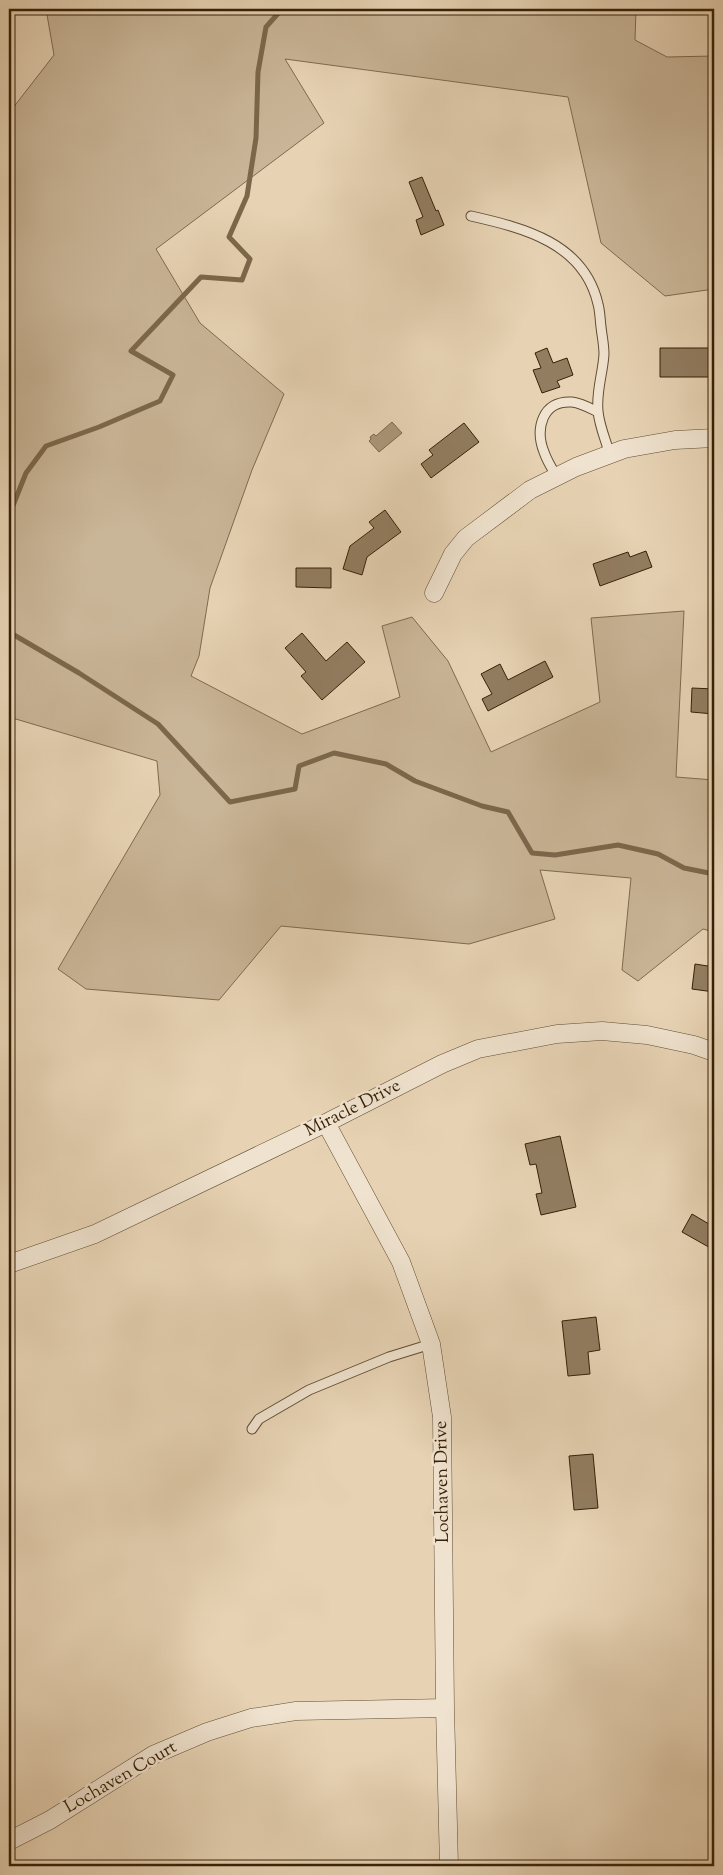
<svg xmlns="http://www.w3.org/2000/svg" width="723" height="1875" font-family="'Sorts Mill Goudy',serif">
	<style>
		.green { fill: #c9b597; stroke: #806a4f }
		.water { fill: #ab9679; stroke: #7c674b }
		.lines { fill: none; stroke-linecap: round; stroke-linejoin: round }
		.stream { stroke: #7c674b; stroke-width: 5 }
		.building { fill: #927d61; stroke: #362007 }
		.lane-casing { stroke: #624d32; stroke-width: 11 }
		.street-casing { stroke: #624d32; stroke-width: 19 }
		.lane { stroke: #efe2ce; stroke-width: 9 }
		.street { stroke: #efe2ce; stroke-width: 18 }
		.labels { text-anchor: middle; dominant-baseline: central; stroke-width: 5; stroke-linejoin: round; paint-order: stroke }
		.street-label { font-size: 18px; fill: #362007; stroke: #efe2ce }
	</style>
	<rect width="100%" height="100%" fill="#e7d3b4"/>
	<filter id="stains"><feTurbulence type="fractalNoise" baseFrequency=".004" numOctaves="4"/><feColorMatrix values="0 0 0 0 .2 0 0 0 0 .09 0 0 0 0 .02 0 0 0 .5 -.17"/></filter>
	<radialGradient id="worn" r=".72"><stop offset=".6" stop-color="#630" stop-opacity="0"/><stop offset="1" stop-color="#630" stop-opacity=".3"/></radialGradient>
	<path class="green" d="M46 9H636L635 40 667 57 714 56V289L665 296 601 243 568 97 285 59 324 123 156 249 200 323 284 394 252 470 210 588 199 656 191 676 302 734 400 697 382 626 412 617 448 661 491 752 600 702 591 618 684 611 676 777 714 780V932L703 929 638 981 622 970 631 878 540 870 555 919 469 944 281 926 219 1000 86 989 58 969 160 795 157 761 9 717V113L54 55Z"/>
	<path class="water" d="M392 422 402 433 379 452 369 441 371 439 370 437 374 434 376 436Z"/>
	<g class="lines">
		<path class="stream" d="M346 9 352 11 354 9
			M9 504 12 508 26 473 46 446 99 427 160 401 173 375 131 351 201 277 242 280 250 259 229 237 247 196 256 138 258 72 266 27 282 9
			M9 632 79 673 158 724 230 802 295 789 299 766 334 753 386 764 415 781 482 806 508 812 532 853 555 855 618 845 658 854 684 868 714 874"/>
	</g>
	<path class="building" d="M422 177 436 211 438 210 444 225 421 235 416 220 423 217 409 182Z
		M547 348 553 363 567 358 573 375 557 381 560 387 542 393 533 370 541 368 535 353Z
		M660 348H711L712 351H714V372H711V377H660Z
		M464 423 479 442 431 478 421 464 433 455 429 450Z
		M385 510 401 532 367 557 362 575 343 569 350 546 374 528 369 522Z
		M646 551 652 567 600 586 593 564 628 552 630 557Z
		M296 568H331V588L296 587Z
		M302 633 326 661 347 642 365 662 322 700 301 676 306 672 285 648Z
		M545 661 553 677 488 711 482 699 492 694 481 674 500 664 508 680Z
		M692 688 714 689V714L691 712Z
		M695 964 714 967V992L692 989Z
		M560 1136 576 1207 541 1215 536 1194 542 1193 536 1164 530 1165 525 1144Z
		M692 1214 714 1227V1250L682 1232Z
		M596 1317 600 1350 588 1352 590 1374 568 1376 562 1321Z
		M593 1454 598 1508 574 1510 569 1456Z"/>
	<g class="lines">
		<g class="lane-casing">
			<path id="lane" d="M471 216C524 228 584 243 598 304 600 311 600 319 601 327 602 336 604 345 604 354 603 373 596 391 598 411 599 425 606 441 610 455
				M557 477C552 469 547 461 544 452 535 429 542 400 572 402 581 403 590 408 598 412
				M252 1429 259 1419 309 1390 389 1357 431 1344"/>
		</g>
		<g class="street-casing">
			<path id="street" d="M434 593 453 554 466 538 530 490 576 467 624 449 675 440 714 438
				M326 1123 401 1262 431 1344 442 1417 445 1708 449 1866
				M9 1264 95 1234 326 1123 442 1064 478 1049 557 1034 602 1031 647 1035 694 1045 714 1052
				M9 1841 50 1820 153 1755 207 1732 251 1718 296 1711 445 1708"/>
		</g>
		<use href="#lane" class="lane"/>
		<use href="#street" class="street"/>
	</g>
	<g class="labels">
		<g class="street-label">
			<text transform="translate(353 1109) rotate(-27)">Miracle Drive</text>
			<text transform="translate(443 1482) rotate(-91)">Lochaven Drive</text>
			<text transform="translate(121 1778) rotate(-30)">Lochaven Court</text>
		</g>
	</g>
	<rect width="723" height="1875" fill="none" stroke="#e7d3b4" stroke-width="30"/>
	<rect x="10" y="10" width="703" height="1855" fill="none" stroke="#362007" stroke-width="2.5"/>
	<rect x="15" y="15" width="693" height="1845" fill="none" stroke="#362007"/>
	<rect width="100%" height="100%" filter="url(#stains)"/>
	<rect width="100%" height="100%" fill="url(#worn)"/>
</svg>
